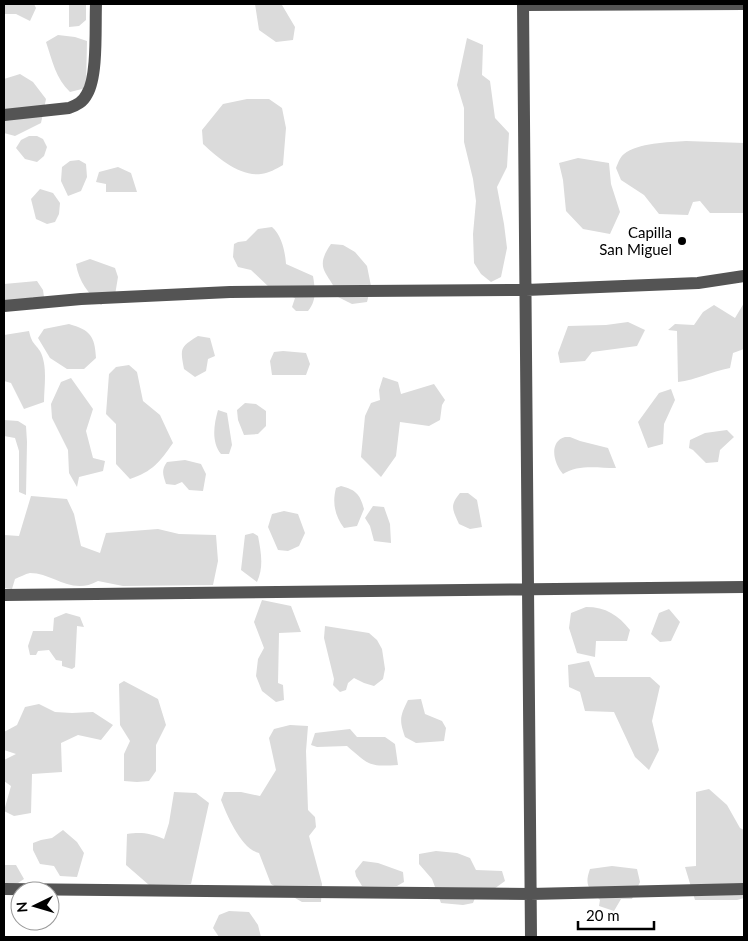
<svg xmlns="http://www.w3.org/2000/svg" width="748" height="941" font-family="Lato,sans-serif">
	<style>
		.green { fill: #dbdbdb }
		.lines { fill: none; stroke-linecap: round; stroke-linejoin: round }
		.minor { stroke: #545454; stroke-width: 12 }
		.poi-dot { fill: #000; stroke: #fff; stroke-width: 2 }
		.labels { text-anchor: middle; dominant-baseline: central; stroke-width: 5; stroke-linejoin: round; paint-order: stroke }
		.poi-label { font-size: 15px; fill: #000; stroke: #fff; text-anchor: end }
	</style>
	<rect width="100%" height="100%" fill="#fff"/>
	<path class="green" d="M4 4H34L36 8 30 21 16 14H4Z
		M69 4H86V20L79 26 69 27Z
		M255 4 282 5 295 27 293 40 276 42 259 30Z
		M58 35 75 37 87 41 86 88 70 92C56 79 52 60 46 42Z
		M467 38 483 45 482 75 490 81 495 118 509 133 507 167 497 187 504 224 507 248 501 277 491 282 481 274 474 263 473 234 476 201 473 179 464 142V108L457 85Z
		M20 74 33 82 46 99 41 123 15 136 4 133V79Z
		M247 99H269L282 108 286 128 283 165C276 169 269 173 261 174 240 177 217 157 203 144L202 130 223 104Z
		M29 136H37L43 139 47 147 44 156 37 162 25 159 16 148 21 140Z
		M686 141 744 143V213H710L700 201 693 202 688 215 659 214 644 195 621 180 616 168C618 163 620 157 624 154 638 143 668 142 686 141Z
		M578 158 609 163 611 184 620 212 610 234 583 229 566 211 563 180 559 163Z
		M79 160 86 164 87 177 81 191 68 196 61 181 62 167 70 161Z
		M118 167 131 173 137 192H106V184L96 182 99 172Z
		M40 189 53 193 60 203 59 214 55 222 47 224 36 219 31 199Z
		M272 227C282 236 285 251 286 264L313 276C315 289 317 300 308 311H296L292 307 295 298 271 289 251 270 238 267 233 257 234 244 238 242 246 241 258 229Z
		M331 244 343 245 355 252 367 266 371 286 367 302 352 304 338 297C331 273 312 271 331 244Z
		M90 259 115 268 118 277 115 295 101 305C88 293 79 282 76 264Z
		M37 281 43 290 45 304 35 303 33 297 17 305 4 308V284Z
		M744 303V349L733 353 730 368C712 371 696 380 678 382L677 331 668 330 675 324 694 325 703 312 714 305 735 318Z
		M628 322 645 330 637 346 592 352 585 361 560 363 558 353 568 326 606 325Z
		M69 324C90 330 95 336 96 358L84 369H67L50 358 38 338 44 329Z
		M29 331C32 344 34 342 40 351 48 366 44 386 44 402L24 409 11 383 4 381V335Z
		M198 336 210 338 215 356 208 359 206 371 195 377 184 369C180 348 180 347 198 336Z
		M283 351 306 353 310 364 306 375H272L270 361 274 352Z
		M129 365 137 372 143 401 160 415 173 443C159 463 153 471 130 479L116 464V424L106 414 109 374 116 367Z
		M383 377 398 382 401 394 434 384 445 400 442 405 440 420 429 426 400 422 396 456 381 477 361 457 365 416 371 403 380 400 379 390Z
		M71 378 93 409 86 431 93 458 105 461 103 471 79 477 77 487 69 473 68 450 52 418 51 404 61 382Z
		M671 389 675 400 664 424 663 444 648 448 638 422 659 393Z
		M245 403 256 404 266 411V426L258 434 244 435 238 420 237 410Z
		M218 410 227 413 232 445 229 454H221C211 442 214 424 218 410Z
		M4 420 18 421 26 426 27 442 26 495 19 492V451L15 438 4 436Z
		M727 430 734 437 720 450 718 462 706 463 693 450 689 448 690 440 705 433Z
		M565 437H570L580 441 608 448 616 468C598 468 578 464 563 474 554 464 548 442 565 437Z
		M185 460 201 464 206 474 203 491 189 490 182 482 175 485 166 484C163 475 161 470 167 462Z
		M341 486C356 490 360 494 364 509L357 526 344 528C335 516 332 503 336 488Z
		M460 493H468L477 500 482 527 470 529 459 524C453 510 449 506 460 493Z
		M31 496 67 499 74 514 81 546 100 553 106 533 158 529 179 534 216 535 218 561 213 585 123 586 98 581C71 596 54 573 30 573 25 574 20 577 15 579L12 589 4 588V535L19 536Z
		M373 506 384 507 390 524 391 543 374 541 370 526 365 518Z
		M284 511 298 514 305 533 299 546 288 551 278 550 268 527 272 514Z
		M253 533 258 536C261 552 264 567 257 582L241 570 245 535Z
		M262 600 291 606 301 632 279 633 278 683 283 685 284 700 276 702 262 691 256 676 258 659 264 648 254 622Z
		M586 607C606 607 618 615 630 630L627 641H596L595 657 577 653 569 628 571 613Z
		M669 609 680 622 671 641 660 642 651 634 659 613Z
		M66 613 80 617 84 627 77 626 75 667 72 669 62 666V661L56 660 49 650 38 651 36 655H30L28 646 33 631H53L54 618Z
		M325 626 369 633 377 640 382 649 385 669 383 679 374 686 364 683 354 678 348 683 346 690 340 692 333 685 334 679 324 638Z
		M589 661 595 677H650L660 686 652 721 659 750 649 770 635 757 614 712 585 711 580 692 569 687 568 665Z
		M124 681 158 699 166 725 156 745V771L149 781 137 782 124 781V754L130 741 120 725 119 684Z
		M421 699 425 714 442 721 446 728 444 741 416 743 405 737C399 720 400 716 408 700Z
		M39 704 55 712 72 713 93 712 113 725 101 740 78 735 61 743 62 772 32 774 31 813 14 816 4 811 11 786 4 781V760L16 754 4 750V732L17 725 25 707Z
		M290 725 308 726 306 751 308 810 315 817 316 827 309 836 322 884 321 902H302L271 884 259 853C241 849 227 815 221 800L224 792H241L260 796 276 770 269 738 274 729Z
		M350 729 357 737H385L395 744 398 765C369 767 369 765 347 746L317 747 311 745 315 733Z
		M709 789 727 805 740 828 744 830V898L737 900H695L685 867 696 866V792Z
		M174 792 196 793 209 803 191 884 149 885 126 865 127 834C141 832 150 833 164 839L169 823Z
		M63 830 77 842 84 853 77 877 60 876 54 866 40 864 33 850V843L41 840 52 838Z
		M436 851 457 853 470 858 476 870 502 871 505 881 494 889 479 888 473 903 463 905 441 903 432 879 419 864V854Z
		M363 861 378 863 403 872 404 882 397 886H362L356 876 355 871Z
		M4 865H16L24 879 18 883 4 886Z
		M612 866 637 869 640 882 632 899H621L614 911 599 906 600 900C589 888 584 886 590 869Z
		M229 911 249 912 258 925 261 937H219L213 928 219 915Z"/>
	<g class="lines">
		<path class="minor" d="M523 4 531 937
			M523 5 744 4
			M4 115 69 108C77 105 83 102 87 94 98 76 95 26 96 4
			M4 306 81 299 230 292 526 290 698 283 744 276
			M4 595 744 587
			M4 889 530 894 744 889"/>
	</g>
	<circle class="poi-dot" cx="682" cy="241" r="5"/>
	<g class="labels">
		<g class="poi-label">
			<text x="672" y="232">Capilla<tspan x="672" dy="17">San Miguel</tspan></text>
		</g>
	</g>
	<rect width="748" height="941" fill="none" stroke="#000000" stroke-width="10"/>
	<g transform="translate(35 906) rotate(265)"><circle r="24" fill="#ffffff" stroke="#999999"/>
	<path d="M0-4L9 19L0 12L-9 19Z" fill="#000000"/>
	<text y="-8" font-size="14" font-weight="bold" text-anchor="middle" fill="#000000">N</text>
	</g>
	<path d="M578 921v8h76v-8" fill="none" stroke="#000000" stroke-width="2.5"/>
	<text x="586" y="921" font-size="15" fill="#000000" stroke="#ffffff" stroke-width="4" paint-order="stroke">20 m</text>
</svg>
